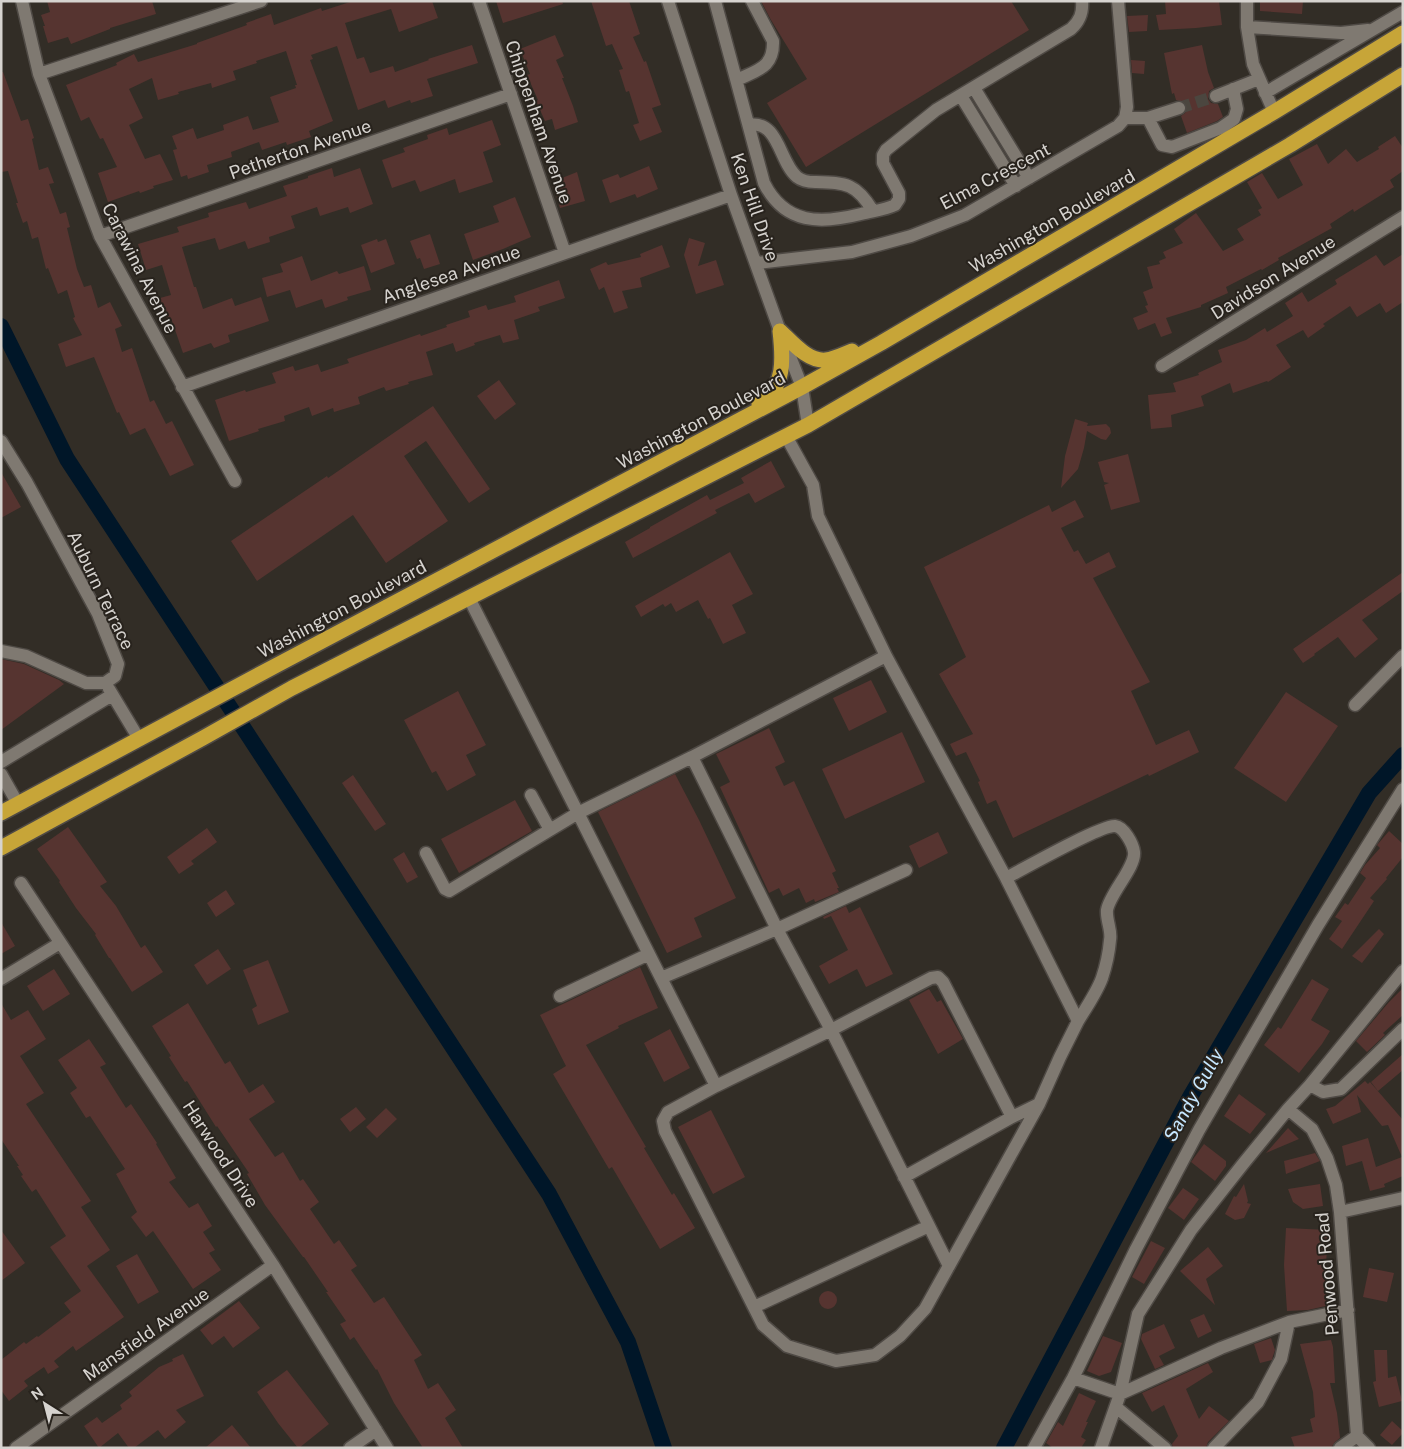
<svg xmlns="http://www.w3.org/2000/svg" width="1404" height="1449" font-family="'Public Sans',sans-serif">
	<style>
		.lines { fill: none; stroke-linecap: round; stroke-linejoin: round }
		.canal { stroke: #001628; stroke-width: 16 }
		.building { fill: #563430 }
		.minor-tunnel { stroke: #4b463f; stroke-width: 12; stroke-dasharray: 12 6; stroke-linecap: butt }
		.minor-casing { stroke: #4f4a45; stroke-width: 15 }
		.highway-casing { stroke: #4f4a45; stroke-width: 18 }
		.minor { stroke: #7f7971; stroke-width: 12 }
		.highway { stroke: #c7a538; stroke-width: 15 }
		.labels { text-anchor: middle; dominant-baseline: central; stroke-width: 4; stroke-linejoin: round; paint-order: stroke }
		.street-label { font-size: 18px; fill: #d6d3cf; stroke: #28231d }
		.water-label { font-size: 19px; font-style: italic; fill: #c6e7ff; stroke: #28231d }
	</style>
	<rect width="100%" height="100%" fill="#322d26"/>
	<g class="lines">
		<path class="canal" d="M1 326 67 459 549 1194 628 1342 664 1448
			M1004 1448 1190 1097 1369 793 1403 755"/>
	</g>
	<path class="building" d="M47 1H152L156 14 110 28V29L71 44 68 37 48 43 43 26H45L41 15 50 12Z
		M353 1H432L438 18 399 32 391 9 345 23 357 59 364 57 370 73 393 66 395 72 429 60 428 59 472 45 478 63 427 79 433 96 411 103 410 100 388 108 385 100 358 110 337 46 311 55 313 59 310 60 333 121 309 131 311 137 287 145 286 142 262 150 259 142 231 152 232 157 207 165 209 172 188 179 187 175 181 177 173 150 177 149 172 136 193 128 197 139 224 130 223 125 248 116 253 130 279 122 270 97 296 88 295 85H297L286 51 256 61 257 63 233 71 236 80 212 88 211 83 178 92 179 94 158 100 152 78 129 89 143 118 129 125 145 159 160 154 173 180 153 186 154 188 140 193 139 191 108 202 98 173 117 167 103 138 100 139 89 117 81 121 66 85 117 65 116 63 134 54 138 62 197 44V43L247 25 246 23 271 14 274 25 321 8 322 11Z
		M496 1H562L563 4 503 23Z
		M591 1H629L640 34 633 37 644 62 646 61 661 105 652 108 662 132 640 141 633 125 639 123 629 91 626 92 619 70 623 69 612 44 606 46Z
		M761 1H1011L1029 30 806 167 767 103 807 79 771 20Z
		M1165 1H1219L1222 25 1196 28 1159 30 1156 15 1166 14Z
		M1260 1H1303L1302 14 1260 11Z
		M1148 15 1147 31 1129 32 1127 16Z
		M555 35 564 56 556 60 564 78H562L573 106 578 122 555 130 552 119 545 121 536 101 538 100 527 75 530 74 520 49Z
		M1202 45 1208 72 1214 88 1209 91 1208 99 1211 103 1218 104 1223 117 1217 121 1187 133 1181 116 1185 113 1187 106 1184 102 1176 100 1174 93 1172 94 1164 53Z
		M1131 60 1145 61 1144 74 1132 73Z
		M1 72H3L21 121 28 119 34 138 32 139 39 170 48 167 54 183 49 184 60 214 66 212 70 227 67 228 77 269 84 287 91 285 98 308 110 302 122 326 115 329 122 352 132 348 150 402 154 400 166 424 172 421 194 465 170 476 145 428 130 435 119 412 117 413 94 357 66 367 58 344 82 335 73 318 75 317 67 290 58 294 48 268 46 269 38 237 32 239 27 221 23 223 16 203H18L8 171 1 172Z
		M492 120 501 145 483 152 493 182 459 193 455 179 420 192 415 180 392 188 382 160 405 152 403 148 428 139 427 135 447 128 449 135Z
		M1395 136 1403 148V171L1390 180 1394 187 1354 212 1353 209 1330 224 1332 228 1278 258 1279 260 1262 270 1261 269 1226 287 1228 293 1201 305V307L1166 318 1172 333 1161 337 1155 323 1138 330 1133 318 1148 312 1145 306 1148 305 1143 292 1153 288 1147 267 1160 264 1159 261 1166 258 1163 252 1183 243 1174 229 1196 213 1223 251 1244 240 1237 229 1261 215 1258 210 1262 208 1247 182 1262 173 1278 199 1303 185 1289 159 1317 144 1328 164 1346 149 1357 162 1379 149 1378 147Z
		M649 166 658 189 637 198 635 194 610 203 602 180 618 174 620 178Z
		M332 168 334 177 360 168 373 204 350 213 348 207 320 216 317 207 291 216 295 228 269 237 270 242 248 249 245 241 219 250 215 238 182 247 194 287H196L203 309 232 298 235 306 261 297 269 321 228 335 230 342 214 348 211 343 183 353 171 318 167 320 160 298 171 295 162 265 146 270 138 244 179 232 177 227 209 217 208 213 246 202 249 209 287 196 283 186 308 178V176Z
		M577 172 585 201 560 208 552 182Z
		M515 197 531 237 503 249 473 260 464 234 499 222 493 206Z
		M430 234 440 264 424 269 420 258 417 259 410 241Z
		M689 238 705 243 698 266 716 260 724 285 696 294 684 255Z
		M377 239 378 242 386 239 395 264 371 273 361 245Z
		M662 245 670 267 640 278 642 287 622 291 628 308 614 313 604 287 599 290 590 269 606 262 608 265 641 257 640 254Z
		M1403 254V302L1386 313 1380 303 1357 317 1350 306 1323 324 1325 326 1308 338 1303 330 1276 345 1291 367 1268 382 1267 381 1233 393 1230 383 1201 396 1204 406 1171 415 1172 427 1151 429 1148 395 1176 392 1173 383 1199 375 1198 373 1222 362 1218 350 1246 340 1265 328 1267 332 1293 316 1285 303 1302 292 1308 302 1337 284 1335 280 1376 255 1384 266Z
		M302 256 311 281 337 271 339 274 364 266 371 290 347 297 348 300 325 308 322 299 296 308 290 290 267 297 262 278 283 272 280 264Z
		M559 280 565 298 538 307 540 311 514 320 519 339 503 343 500 335 474 343 475 345 456 352 453 343 426 352 433 375 408 382 409 384 386 391 384 387 358 397 360 404 334 412 333 408 312 416 309 407 284 416 285 421 258 429 259 431 229 441 215 400 245 390 246 392 276 383 272 373 293 366 295 371 318 364 321 372 349 363 347 359 397 342 420 334 421 336 447 327 446 325 470 317 468 311 486 305 488 310 516 302 514 296Z
		M499 380 516 404 495 420 477 396Z
		M433 406 490 489 469 503 426 441 404 456 448 521 386 563 353 515 257 581 231 541 327 476 328 478Z
		M1075 419 1088 423 1087 426 1106 424 1110 428 1111 433 1106 440 1101 439 1087 431 1084 448 1078 469 1061 488 1065 456Z
		M1128 454 1140 502 1111 510 1104 485 1109 483 1104 482 1098 462Z
		M771 461 785 487 755 503 749 493 715 510 717 513 633 558 625 542 650 528V527L707 495 710 500 744 483 741 478Z
		M1 472 21 507 1 518Z
		M1075 500 1084 517 1061 528 1074 552 1078 550 1086 564 1109 552 1116 567 1093 578 1150 682 1131 691 1156 745 1189 730 1199 752 1149 776 1148 774 1013 838 996 800 987 804 978 782 980 781 966 752 956 756 950 744 973 734 939 674 966 657 924 567 1049 505 1052 512Z
		M730 552 753 594 732 605 746 633 723 644 710 618 708 619 698 600 676 612 671 603 665 607 663 604 641 617 635 606Z
		M1403 572V591L1362 620 1378 639 1355 658 1338 637 1314 654 1315 655 1303 663 1293 649Z
		M1 659 24 664 59 680 64 684 1 730Z
		M871 680 887 712 849 731 833 698Z
		M458 691 486 745 466 755 476 775 447 791 436 771 432 773 404 720Z
		M1286 692 1338 726 1286 802 1234 768Z
		M769 728 785 762 775 767 784 786 794 781 836 871 832 873 839 888H837L839 892 815 902 814 899 806 903 799 888 783 896 779 888 769 893 720 787 730 782 716 754Z
		M902 732 925 782 845 819 822 769Z
		M675 774 699 820 736 898 694 918 702 937 667 953 598 812Z
		M353 775 386 824 375 831 342 783Z
		M515 800 532 831 459 873 441 839Z
		M68 827 107 882 100 886 116 906 141 948 145 945 163 972 132 992 110 958H109L95 935 96 934 76 908 59 882 60 881 37 849Z
		M207 828 217 842 191 861 194 864 179 874 167 857Z
		M1389 831 1403 844V857L1386 878 1387 879 1370 898 1374 901 1342 949 1329 939 1342 921 1335 917 1345 903 1348 905 1366 878 1360 873 1365 865 1380 848 1377 845Z
		M938 832 948 853 919 868 909 846Z
		M404 852 418 877 407 883 393 859Z
		M226 890 235 904 216 917 207 903Z
		M846 906 849 913 860 907 893 974 866 987 857 969 829 984 819 966 848 950 831 916 824 919 823 917Z
		M1 922 15 946 1 954Z
		M1379 929 1384 934 1362 963 1352 956Z
		M218 949 231 969 207 985 194 965Z
		M268 960 289 1012 258 1025 252 1009 257 1006 243 970Z
		M640 967 658 1008 618 1026 619 1028 586 1045 646 1147 644 1148 672 1195 674 1193 695 1228 660 1249 612 1167 609 1169 553 1074 566 1066 540 1015Z
		M54 969 70 994 43 1011 27 986Z
		M1312 979 1329 989 1311 1020 1330 1031 1322 1044 1299 1073 1264 1045 1278 1027 1281 1029Z
		M1403 988V1015L1383 1033 1385 1035 1367 1052 1356 1041 1389 1002Z
		M929 989 937 1002 941 1000 963 1039 938 1054 909 1000Z
		M1 1003 11 1020 28 1010 46 1039 20 1056 44 1093 26 1104 91 1201 81 1207 110 1250 87 1266 124 1317 76 1351 73 1346 54 1361 59 1367 48 1374 44 1367 24 1381 28 1386 9 1401 1 1390V1360L24 1342 26 1344 37 1336 38 1337 71 1312 64 1303 81 1291 50 1247 66 1236 36 1189 32 1192 21 1176 23 1175 17 1166H19L1 1139Z
		M188 1003 225 1064 230 1061 249 1093 263 1084 275 1102 249 1119 275 1157 283 1152 300 1181 303 1179 319 1202 310 1209 334 1244 339 1240 357 1266 351 1270 374 1303 384 1297 422 1355 414 1360 428 1389 438 1383 456 1410 445 1418 463 1448H423L394 1403 377 1369 376 1370 354 1337 350 1340 340 1324 346 1321 326 1292H328L304 1257H303L265 1205 247 1174 249 1173 217 1126 216 1127 187 1081 185 1082 169 1057 171 1056 152 1026Z
		M670 1029 690 1068 664 1082 644 1043Z
		M89 1039 106 1064 100 1067 126 1108 131 1104 157 1143 156 1144 176 1178 169 1182 189 1208 198 1203 212 1226 203 1232 215 1250 209 1253 221 1270 193 1289 153 1231 146 1237 131 1217 137 1212 116 1174 125 1169 90 1116 86 1118 70 1093 77 1088 58 1060Z
		M1403 1054V1070L1378 1091 1371 1082Z
		M1365 1081 1368 1084 1370 1082 1403 1120V1176L1384 1184 1385 1187 1370 1191 1362 1161 1346 1166 1342 1146 1368 1138 1376 1167 1402 1157 1388 1125 1382 1126 1357 1095 1361 1112 1333 1124 1326 1109 1335 1106Z
		M1239 1094 1266 1114 1250 1134 1224 1116Z
		M356 1107 366 1119 350 1132 340 1119Z
		M386 1108 397 1119 377 1138 366 1127Z
		M711 1110 745 1177 713 1194 678 1127Z
		M1288 1128 1299 1139 1266 1153Z
		M1204 1144 1226 1161V1166L1215 1181 1191 1162Z
		M1315 1153 1320 1161 1286 1174 1284 1161Z
		M1244 1184 1248 1201 1247 1203 1251 1204 1244 1218 1235 1220 1225 1214 1234 1196 1236 1197Z
		M1320 1184 1323 1206 1303 1209 1293 1202 1288 1189Z
		M1183 1188 1199 1199 1184 1220 1168 1208Z
		M1286 1228 1328 1230 1325 1283H1329L1330 1305 1308 1310 1287 1311 1284 1265Z
		M1 1230 25 1263 1 1281Z
		M1151 1241 1165 1248 1144 1284 1132 1277Z
		M1208 1247 1223 1266 1206 1279 1215 1305 1180 1271Z
		M137 1254 159 1292 138 1304 116 1266Z
		M1369 1268 1394 1273 1387 1302 1363 1297Z
		M819 1300a9 9 0 1 1 18 0a9 9 0 1 1-18 0Z
		M239 1301 260 1328 233 1348 224 1336 212 1345 200 1330Z
		M1204 1314 1212 1331 1198 1338 1190 1320Z
		M1164 1324 1175 1348 1159 1356 1164 1365 1155 1369 1141 1339 1142 1334Z
		M1103 1336 1122 1343 1111 1372 1099 1376 1087 1371Z
		M1271 1338 1275 1350 1273 1356 1272 1360 1260 1363 1254 1344Z
		M1331 1340 1333 1347 1335 1383H1330L1337 1413 1340 1438 1335 1442 1331 1448H1295L1291 1437 1313 1432 1310 1419 1315 1417 1313 1392 1300 1344Z
		M1374 1350H1387L1388 1378 1396 1376 1402 1401 1379 1407 1373 1382 1376 1381Z
		M183 1354 204 1396 176 1410 186 1422 165 1439 158 1430 134 1448H129L118 1433 99 1448 84 1426 97 1417 102 1423 122 1409 120 1405 132 1396 129 1392 159 1367 173 1361 172 1359Z
		M1208 1363 1213 1372 1186 1389 1199 1419 1209 1406 1229 1421 1208 1442 1206 1448H1173L1172 1444 1178 1436 1164 1405 1152 1412 1142 1393Z
		M287 1370 329 1424 299 1448H298L278 1423 257 1392Z
		M1079 1393 1096 1401 1086 1422H1088L1081 1437 1086 1440 1081 1448H1053L1046 1443 1058 1422 1063 1426Z
		M1392 1421 1403 1431V1433L1392 1445 1380 1435Z
		M232 1425 251 1448H205Z"/>
	<g class="lines">
		<path class="minor-tunnel" d="M1179 108 1216 96"/>
		<g class="minor-casing">
			<path id="minor" d="M22 1 39 74 100 236 235 481
				M479 1 565 253
				M668 1 731 195 780 331 802 387 808 425
				M715 1 764 183C785 225 821 224 861 214 872 211 885 210 895 205L899 199V193L883 163V155L886 150 936 110 1071 29C1080 21 1083 13 1082 1
				M1247 1V27L1253 64 1274 112
				M1247 27 1341 33 1368 30
				M39 74 261 1
				M737 80C757 70 774 68 773 41L752 1
				M974 88 1029 178
				M1265 93 1403 12
				M961 96 1016 186
				M1216 96 1259 79
				M1125 118H1148L1179 108
				M1148 118 1162 145 1172 147 1221 128 1234 119 1237 109 1233 89
				M749 125C779 120 779 162 797 177 802 181 809 182 815 182 846 183 856 183 873 211
				M100 236 511 94
				M757 263 852 252 911 236 965 215 1118 126 1125 118 1127 107 1118 1
				M1162 366 1403 217
				M182 387 731 195
				M1 441 27 483 98 614 118 664 115 676 105 683H86L26 656 1 651
				M469 598 578 813 692 757 886 656 818 516 813 485 786 436
				M109 689 139 739
				M1355 705 1403 656
				M692 757 777 929 661 978 716 1086 668 1112 663 1121 665 1131 763 1325 787 1346 836 1361 875 1355 900 1336 925 1309 1039 1104 1060 1057 1078 1021 1006 878 886 656
				M1 762 112 695
				M1 774 18 804
				M531 795 550 830
				M426 853 445 889 449 891 578 813 661 978
				M906 870 777 929 831 1030 949 1266
				M1006 878C1023 869 1101 825 1115 826 1124 827 1133 844 1134 852 1136 867 1110 893 1107 910 1106 920 1112 931 1110 940 1109 952 1106 966 1102 978 1097 992 1086 1008 1078 1021
				M21 883 273 1265 387 1448
				M1 979 60 943
				M560 996 649 954
				M1310 1085 1323 1092 1341 1089 1403 1029
				M716 1086 831 1030 931 978 938 977 943 982 1012 1117
				M1288 1109 1312 1129 1327 1158 1336 1185 1340 1212 1357 1436 1369 1448
				M904 1177 1012 1117 1039 1104
				M1340 1212 1403 1198
				M754 1307 929 1226
				M1073 1378 1120 1394 1138 1314 1191 1230 1243 1164 1288 1109 1310 1085 1403 971
				M1116 1407 1165 1448
				M16 1448 273 1265
				M350 1448 376 1430
				M1034 1448 1073 1378 1136 1249 1199 1130 1318 925 1403 789
				M1101 1448 1120 1394 1221 1348 1289 1322 1348 1310
				M1214 1448 1258 1402 1281 1359 1289 1322
				M1340 1448 1357 1436"/>
		</g>
		<g class="highway-casing">
			<path id="highway" d="M780 331C792 342 808 362 826 360 835 359 844 354 852 351
				M759 404C786 387 783 358 780 331
				M1 813 277 665 802 387 881 343 1274 112 1403 33
				M1 848 203 738 292 688 808 425 1290 145 1403 75"/>
		</g>
		<use href="#minor" class="minor"/>
		<use href="#highway" class="highway"/>
	</g>
	<g class="labels">
		<g class="street-label">
			<text transform="translate(539 122) rotate(71)">Chippenham Avenue</text>
			<text transform="translate(300 149) rotate(-19)">Petherton Avenue</text>
			<text transform="translate(995 176) rotate(-28)">Elma Crescent</text>
			<text transform="translate(755 207) rotate(71)">Ken Hill Drive</text>
			<text transform="translate(1052 221) rotate(-30)">Washington Boulevard</text>
			<text transform="translate(140 268) rotate(63)">Carawina Avenue</text>
			<text transform="translate(451 274) rotate(-19)">Anglesea Avenue</text>
			<text transform="translate(1273 277) rotate(-32)">Davidson Avenue</text>
			<text transform="translate(701 420) rotate(-28)">Washington Boulevard</text>
			<text transform="translate(101 590) rotate(64)">Auburn Terrace</text>
			<text transform="translate(342 609) rotate(-28)">Washington Boulevard</text>
			<text transform="translate(221 1154) rotate(57)">Harwood Drive</text>
			<text transform="translate(1327 1274) rotate(-95)">Penwood Road</text>
			<text transform="translate(146 1334) rotate(-35)">Mansfield Avenue</text>
		</g>
		<g class="water-label">
			<text transform="translate(1193 1095) rotate(-61)">Sandy Gully</text>
		</g>
	</g>
	<rect width="1404" height="1449" fill="none" stroke="#d6d3cf" stroke-width="5"/>
	<g transform="translate(45 1404) rotate(324)" stroke="#28231d" stroke-width="4" paint-order="stroke">
	<path d="M0-4L9 19L0 12L-9 19Z" fill="#d6d3cf"/>
	<text y="-8" font-size="14" font-weight="bold" text-anchor="middle" fill="#d6d3cf">N</text>
	</g>
</svg>
